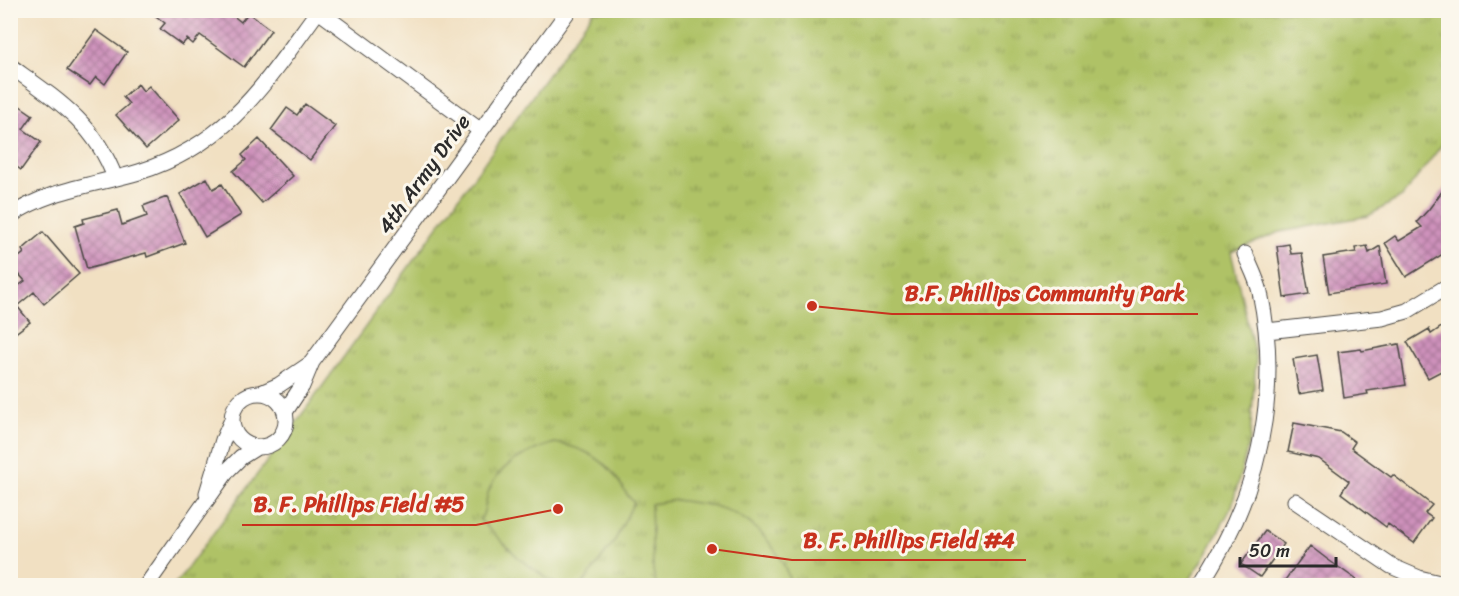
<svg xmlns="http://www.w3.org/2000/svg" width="1459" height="596" font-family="Sriracha,sans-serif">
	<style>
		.park { fill: url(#park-tufts); stroke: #6d7648; stroke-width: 1.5 }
		.garden { fill: #afc266; stroke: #6d7648; stroke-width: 1.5 }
		.building { fill: url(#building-cross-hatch) }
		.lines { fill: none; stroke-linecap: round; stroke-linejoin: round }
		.minor-casing { stroke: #494642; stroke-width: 17 }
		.minor { stroke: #fff; stroke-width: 15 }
		.labels { text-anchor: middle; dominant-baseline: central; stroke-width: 6; stroke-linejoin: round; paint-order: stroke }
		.street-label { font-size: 21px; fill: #2b2b2b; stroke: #fbf7ec }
		.leader { fill: none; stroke: #c8321e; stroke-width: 2 }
		.callout-dot { fill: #c8321e; stroke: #fbf7ec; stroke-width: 2 }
		.callout-label { font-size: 22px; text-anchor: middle; font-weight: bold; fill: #c8321e; stroke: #fbf7ec; stroke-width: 6; stroke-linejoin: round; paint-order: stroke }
	</style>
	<defs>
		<pattern id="park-tufts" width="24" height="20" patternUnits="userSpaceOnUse" patternTransform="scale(1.5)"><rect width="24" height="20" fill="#afc266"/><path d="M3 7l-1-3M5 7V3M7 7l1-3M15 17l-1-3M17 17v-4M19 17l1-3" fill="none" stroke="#8f9e54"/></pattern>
		<pattern id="building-cross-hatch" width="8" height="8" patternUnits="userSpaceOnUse" patternTransform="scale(1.5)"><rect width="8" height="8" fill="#ce91bb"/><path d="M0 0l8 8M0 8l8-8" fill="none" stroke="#a77798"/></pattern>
	</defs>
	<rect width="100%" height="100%" fill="#fbf7ec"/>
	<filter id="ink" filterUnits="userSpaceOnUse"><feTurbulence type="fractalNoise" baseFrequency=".0167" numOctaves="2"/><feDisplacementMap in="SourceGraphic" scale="12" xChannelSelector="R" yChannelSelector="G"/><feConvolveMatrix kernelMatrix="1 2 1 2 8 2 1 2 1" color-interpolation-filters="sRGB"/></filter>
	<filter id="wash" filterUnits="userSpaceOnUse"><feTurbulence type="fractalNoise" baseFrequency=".008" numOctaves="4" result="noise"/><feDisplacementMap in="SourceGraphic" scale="24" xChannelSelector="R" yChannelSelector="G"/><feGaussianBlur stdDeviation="1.35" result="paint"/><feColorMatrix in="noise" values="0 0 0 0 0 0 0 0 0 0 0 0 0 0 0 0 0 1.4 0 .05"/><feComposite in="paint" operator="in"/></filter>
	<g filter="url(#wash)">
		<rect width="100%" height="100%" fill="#f1e0c2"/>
		<path class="park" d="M594 11H1448V137L1402 197 1368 216 1280 232 1231 252 1256 359 1250 438 1232 506 1203 560 1186 585 174 586 311 402Z"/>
		<path class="garden" d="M555 443C581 447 603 457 618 480 624 489 626 496 634 502L614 542 582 585H557L521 560 480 520C486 512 485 502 488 493 498 464 528 451 555 443Z
			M676 500C694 503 714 504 731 512 759 524 784 556 791 585H656L653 570 651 504Z"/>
		<g id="blocks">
			<path class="building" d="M148 10H226L241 22 248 13 271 30 244 67 200 35 193 44 187 39 182 45 160 29 165 23Z
				M96 30 127 52 105 84 96 77 90 85 67 70Z
				M138 84 143 91 149 86 179 120 146 149 116 115 129 104 123 97Z
				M305 104 335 126 310 160 271 130 287 108 297 115Z
				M20 106 33 115 23 129 41 142 21 170 10 162V118Z
				M259 139 293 176 262 203 233 171 246 160 242 155Z
				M207 178 213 189 222 184 241 215 205 237 180 194Z
				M1449 182V249L1443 254 1406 277 1385 243 1395 236 1399 241 1422 227 1417 222 1429 209Z
				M167 197 185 243 147 257 146 253 87 269 75 226 84 223 83 219 118 210 122 225 147 216 143 206Z
				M43 232 79 274 44 304 34 292 17 306 30 322 10 337V292L25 281 10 264 24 253 22 250Z
				M1289 244 1291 254 1302 253 1309 294 1284 298 1277 246Z
				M1367 246 1369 253 1380 246 1386 284 1329 293 1323 257 1356 252 1355 248Z
				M1449 322V367L1428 378 1407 342 1429 329 1431 334Z
				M1399 344 1406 385 1367 391 1368 394 1344 398 1338 352 1361 349 1362 351Z
				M1317 355 1323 390 1299 394 1293 359Z
				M1294 423 1341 432 1355 442 1351 448 1391 477 1393 475 1432 505 1425 513 1432 518 1414 543 1388 524 1386 527 1341 493 1349 481 1319 459 1288 452Z
				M1265 531 1284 544 1260 577 1241 564Z
				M1310 546 1327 559 1364 585H1293L1285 580Z"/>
		</g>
	</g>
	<g filter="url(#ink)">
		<use href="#blocks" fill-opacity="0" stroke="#494642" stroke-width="1.5"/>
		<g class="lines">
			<g class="minor-casing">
				<path id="minor" d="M317 10 481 131
					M10 66C56 99 95 123 115 178
					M10 216C49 189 95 185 139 172 229 144 265 83 318 11
					M1267 331 1382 318 1407 311 1448 286
					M263 392 279 385 310 364
					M232 420a27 27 0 1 1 54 0a27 27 0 1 1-54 0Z
					M285 412 302 386 312 362 569 10
					M207 493 223 440 231 422
					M1295 501 1391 566 1419 578 1448 585
					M146 586 228 470 241 457 257 447
					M1199 586C1209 572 1217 557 1225 542 1265 466 1278 377 1260 292 1257 279 1250 266 1245 254"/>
			</g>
			<use href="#minor" class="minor"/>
		</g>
	</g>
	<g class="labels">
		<g class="street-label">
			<text transform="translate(424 174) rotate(-54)">4th Army Drive</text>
		</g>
	</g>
	<path class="leader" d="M812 306L892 314H1198M558 509L476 525H242M712 549L792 560H1026"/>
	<g class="callout-dot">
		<circle cx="812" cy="306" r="6"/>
		<circle cx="558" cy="509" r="6"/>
		<circle cx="712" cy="549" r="6"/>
	</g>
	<g class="callout-label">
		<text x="1045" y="301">B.F. Phillips Community Park</text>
		<text x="359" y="512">B. F. Phillips Field #5</text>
		<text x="909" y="548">B. F. Phillips Field #4</text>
	</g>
	<rect width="1459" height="596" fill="none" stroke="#fbf7ec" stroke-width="36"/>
	<path d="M1240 557v9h96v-9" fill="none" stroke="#2b2b2b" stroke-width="3"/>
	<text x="1249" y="557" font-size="18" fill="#2b2b2b" stroke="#fbf7ec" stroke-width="4.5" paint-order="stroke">50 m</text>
</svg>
